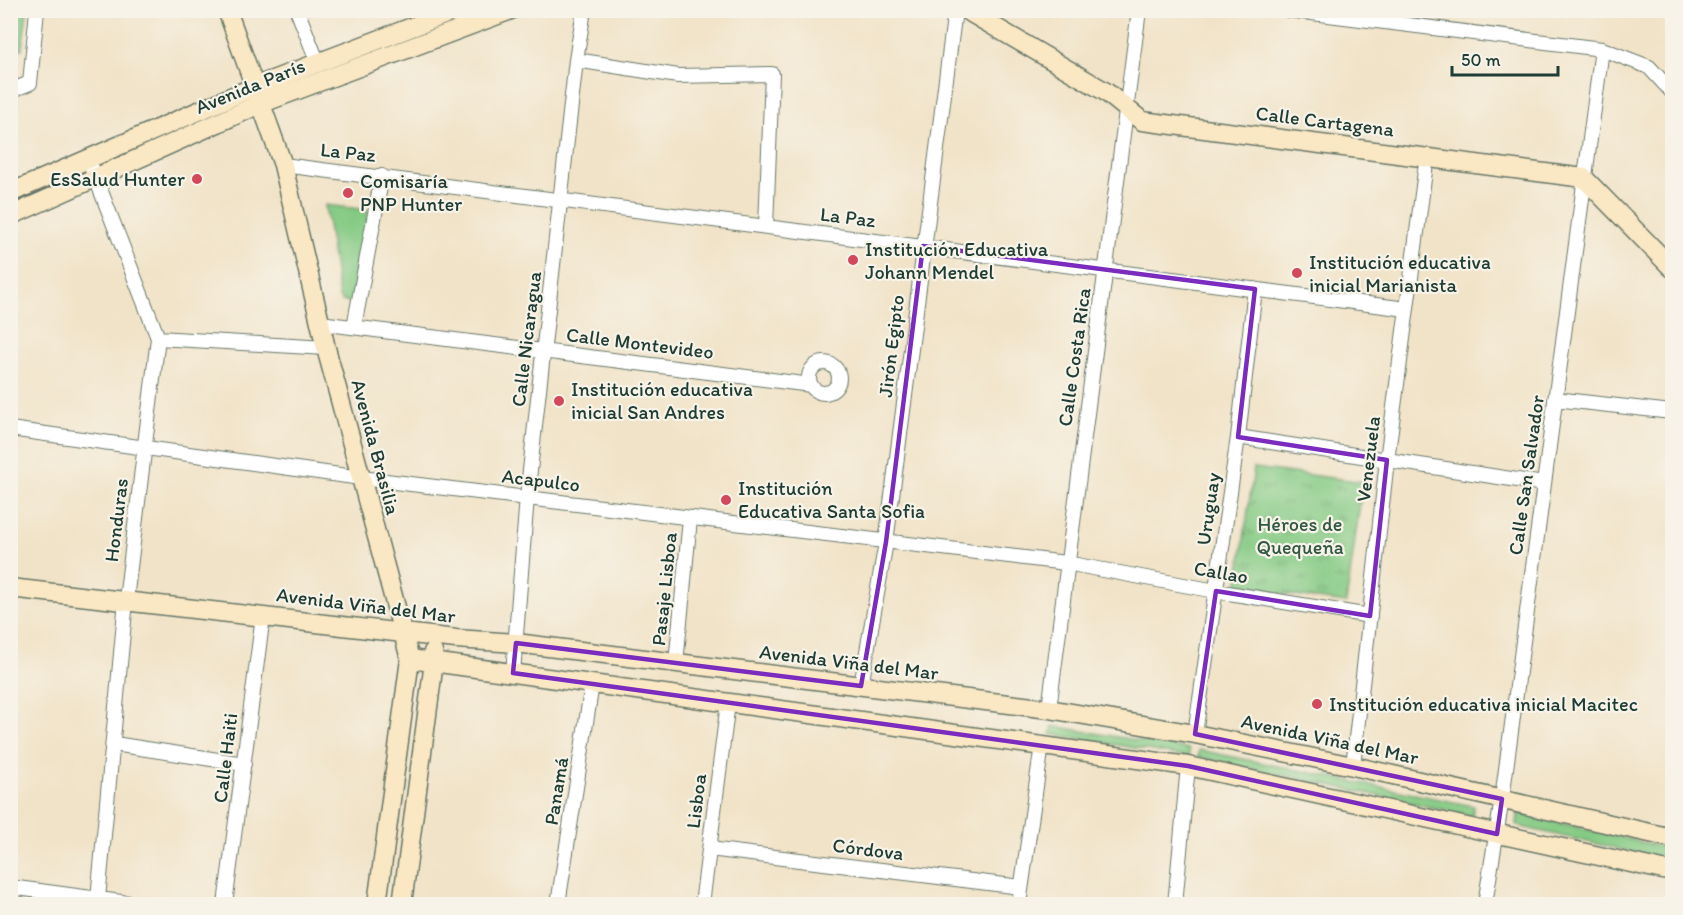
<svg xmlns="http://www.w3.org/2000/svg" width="1683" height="915" font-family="Itim,sans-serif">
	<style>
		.grass { fill: #85ca84; stroke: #52845c; stroke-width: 1.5 }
		.park { fill: url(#park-tufts); stroke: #52845c; stroke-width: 1.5 }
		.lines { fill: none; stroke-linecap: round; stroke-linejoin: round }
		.street-casing { stroke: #687768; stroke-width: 16 }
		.secondary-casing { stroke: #687768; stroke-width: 21 }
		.street { stroke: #fff; stroke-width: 14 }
		.secondary { stroke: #fae7c3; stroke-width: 18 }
		.marked { fill: none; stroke: #7b2cbf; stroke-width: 4.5; stroke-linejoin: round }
		.poi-dot { fill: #d1495b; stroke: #f7f3e8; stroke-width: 2 }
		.labels { text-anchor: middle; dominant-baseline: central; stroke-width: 4.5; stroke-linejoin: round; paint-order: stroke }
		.street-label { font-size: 20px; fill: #1f3d34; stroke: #f7f3e8 }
		.poi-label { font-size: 20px; fill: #1f3d34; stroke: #f7f3e8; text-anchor: start }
		.park-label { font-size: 20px; fill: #335944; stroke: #f7f3e8 }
	</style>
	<defs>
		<pattern id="park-tufts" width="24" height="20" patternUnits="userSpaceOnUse" patternTransform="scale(1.5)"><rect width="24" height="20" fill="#85ca84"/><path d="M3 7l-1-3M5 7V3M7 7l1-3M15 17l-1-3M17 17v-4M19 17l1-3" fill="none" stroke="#6ca56d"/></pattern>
	</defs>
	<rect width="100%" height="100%" fill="#f7f3e8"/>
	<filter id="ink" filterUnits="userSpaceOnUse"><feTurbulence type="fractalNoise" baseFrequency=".0167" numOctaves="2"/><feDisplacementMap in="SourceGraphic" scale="12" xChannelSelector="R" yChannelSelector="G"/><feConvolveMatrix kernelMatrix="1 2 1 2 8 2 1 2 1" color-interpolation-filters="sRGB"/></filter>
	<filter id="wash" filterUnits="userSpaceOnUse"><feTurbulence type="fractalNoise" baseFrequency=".008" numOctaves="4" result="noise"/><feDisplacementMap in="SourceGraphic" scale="24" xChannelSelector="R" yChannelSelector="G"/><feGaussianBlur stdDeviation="1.35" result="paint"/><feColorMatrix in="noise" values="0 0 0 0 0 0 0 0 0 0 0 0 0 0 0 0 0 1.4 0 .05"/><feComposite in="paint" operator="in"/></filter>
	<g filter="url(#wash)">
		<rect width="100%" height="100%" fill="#f1e3c8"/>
		<path class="grass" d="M10 11H27L22 49 11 47Z
			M325 205 368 210 360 303 342 301 339 297Z
			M1053 726 1189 749V757L1051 734Z
			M1199 750 1474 806 1472 816 1198 757Z
			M1518 813 1672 849V861L1517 826Z"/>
		<path class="park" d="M1254 468 1363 482 1346 603 1237 588Z"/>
	</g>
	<g filter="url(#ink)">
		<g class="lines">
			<g class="street-casing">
				<path id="street" d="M297 10 318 63
					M1288 10 1602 49 1649 67 1672 92
					M576 60 678 76 772 74 766 226
					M10 91 30 83 37 10
					M88 158 158 338 126 600 98 899
					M283 165 1407 309
					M320 323 811 385
					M354 327 382 176
					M158 338 326 348
					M809 378a15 15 0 1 1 30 0a15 15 0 1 1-30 0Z
					M1555 399 1672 412
					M10 429 361 478 1066 563 1216 591 1370 616
					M1238 437 1544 484
					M676 663 690 519
					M513 673 527 497 576 60 584 10
					M861 686 886 542 955 10
					M1049 709 1139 10
					M1195 734 1238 437 1255 289
					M114 744 244 764
					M1353 766 1387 460 1427 156
					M709 849 1021 887
					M10 887 136 904
					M225 904 263 616
					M558 904 592 684
					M702 904 728 703
					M1019 904 1042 745
					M1175 904 1188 766
					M1485 904 1502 799 1602 49"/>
			</g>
			<g class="secondary-casing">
				<path id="secondary" d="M227 10 283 165 326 348 410 659 377 904
					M966 10 1106 92 1142 121 1584 178 1672 268
					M10 193 254 87 457 10
					M10 216 260 104 511 10
					M10 588 456 639 516 643 1049 709 1195 734 1353 766 1672 838
					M410 659 1188 766 1672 872
					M402 904 434 662 433 652"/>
			</g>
			<use href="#street" class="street"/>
			<use href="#secondary" class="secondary"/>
		</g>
	</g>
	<path class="marked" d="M923 246 1255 289 1238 437 1387 460 1370 616 1216 591 1195 734 1502 799 1497 834 1188 766 513 673 516 643 861 686 886 542Z"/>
	<g class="poi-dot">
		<circle cx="197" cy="179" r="6"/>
		<circle cx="348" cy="193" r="6"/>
		<circle cx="853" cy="260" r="6"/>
		<circle cx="1297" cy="273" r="6"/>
		<circle cx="559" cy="401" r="6"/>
		<circle cx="726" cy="500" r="6"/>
		<circle cx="1317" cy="704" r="6"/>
	</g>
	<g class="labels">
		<g class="street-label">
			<text transform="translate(250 86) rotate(-22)">Avenida París</text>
			<text transform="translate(1325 121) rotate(7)">Calle Cartagena</text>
			<text transform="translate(348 152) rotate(6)">La Paz</text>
			<text transform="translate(848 217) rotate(7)">La Paz</text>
			<text transform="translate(526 339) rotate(-83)">Calle Nicaragua</text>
			<text transform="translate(640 343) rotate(7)">Calle Montevideo</text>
			<text transform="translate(891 346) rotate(-83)">Jirón Egipto</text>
			<text transform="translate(1074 357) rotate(-82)">Calle Costa Rica</text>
			<text transform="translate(376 447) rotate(75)">Avenida Brasilia</text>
			<text transform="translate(1368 459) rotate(-83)">Venezuela</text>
			<text transform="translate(1526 475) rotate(-82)">Calle San Salvador</text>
			<text transform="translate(541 480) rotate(7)">Acapulco</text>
			<text transform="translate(1208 509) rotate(-82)">Uruguay</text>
			<text transform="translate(116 520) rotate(-83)">Honduras</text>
			<text transform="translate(1221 572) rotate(10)">Callao</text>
			<text transform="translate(664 589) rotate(-84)">Pasaje Lisboa</text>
			<text transform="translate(366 605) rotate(7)">Avenida Viña del Mar</text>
			<text transform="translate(849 662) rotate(7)">Avenida Viña del Mar</text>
			<text transform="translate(1330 739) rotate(12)">Avenida Viña del Mar</text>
			<text transform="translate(225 758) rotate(-83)">Calle Haiti</text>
			<text transform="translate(556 791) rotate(-81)">Panamá</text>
			<text transform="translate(696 801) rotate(-83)">Lisboa</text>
			<text transform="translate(868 849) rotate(7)">Córdova</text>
		</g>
		<g class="poi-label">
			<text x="185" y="179" text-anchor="end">EsSalud Hunter</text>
			<text x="360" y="181">Comisaría<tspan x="360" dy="23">PNP Hunter</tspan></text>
			<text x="865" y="249">Institución Educativa<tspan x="865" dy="23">Johann Mendel</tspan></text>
			<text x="1309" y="262">Institución educativa<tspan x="1309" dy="23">inicial Marianista</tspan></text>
			<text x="571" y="389">Institución educativa<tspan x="571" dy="23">inicial San Andres</tspan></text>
			<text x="738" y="488">Institución<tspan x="738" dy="23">Educativa Santa Sofia</tspan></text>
			<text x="1329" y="704">Institución educativa inicial Macitec</text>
		</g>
		<g class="park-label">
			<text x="1300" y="524">Héroes de<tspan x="1300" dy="23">Quequeña</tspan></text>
		</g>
	</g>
	<rect width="1683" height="915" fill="none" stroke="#f7f3e8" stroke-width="36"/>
	<path d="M1452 66v9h106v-9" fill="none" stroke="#1f3d34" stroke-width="3"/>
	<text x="1461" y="66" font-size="18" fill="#1f3d34" stroke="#f7f3e8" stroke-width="4.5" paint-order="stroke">50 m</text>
</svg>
